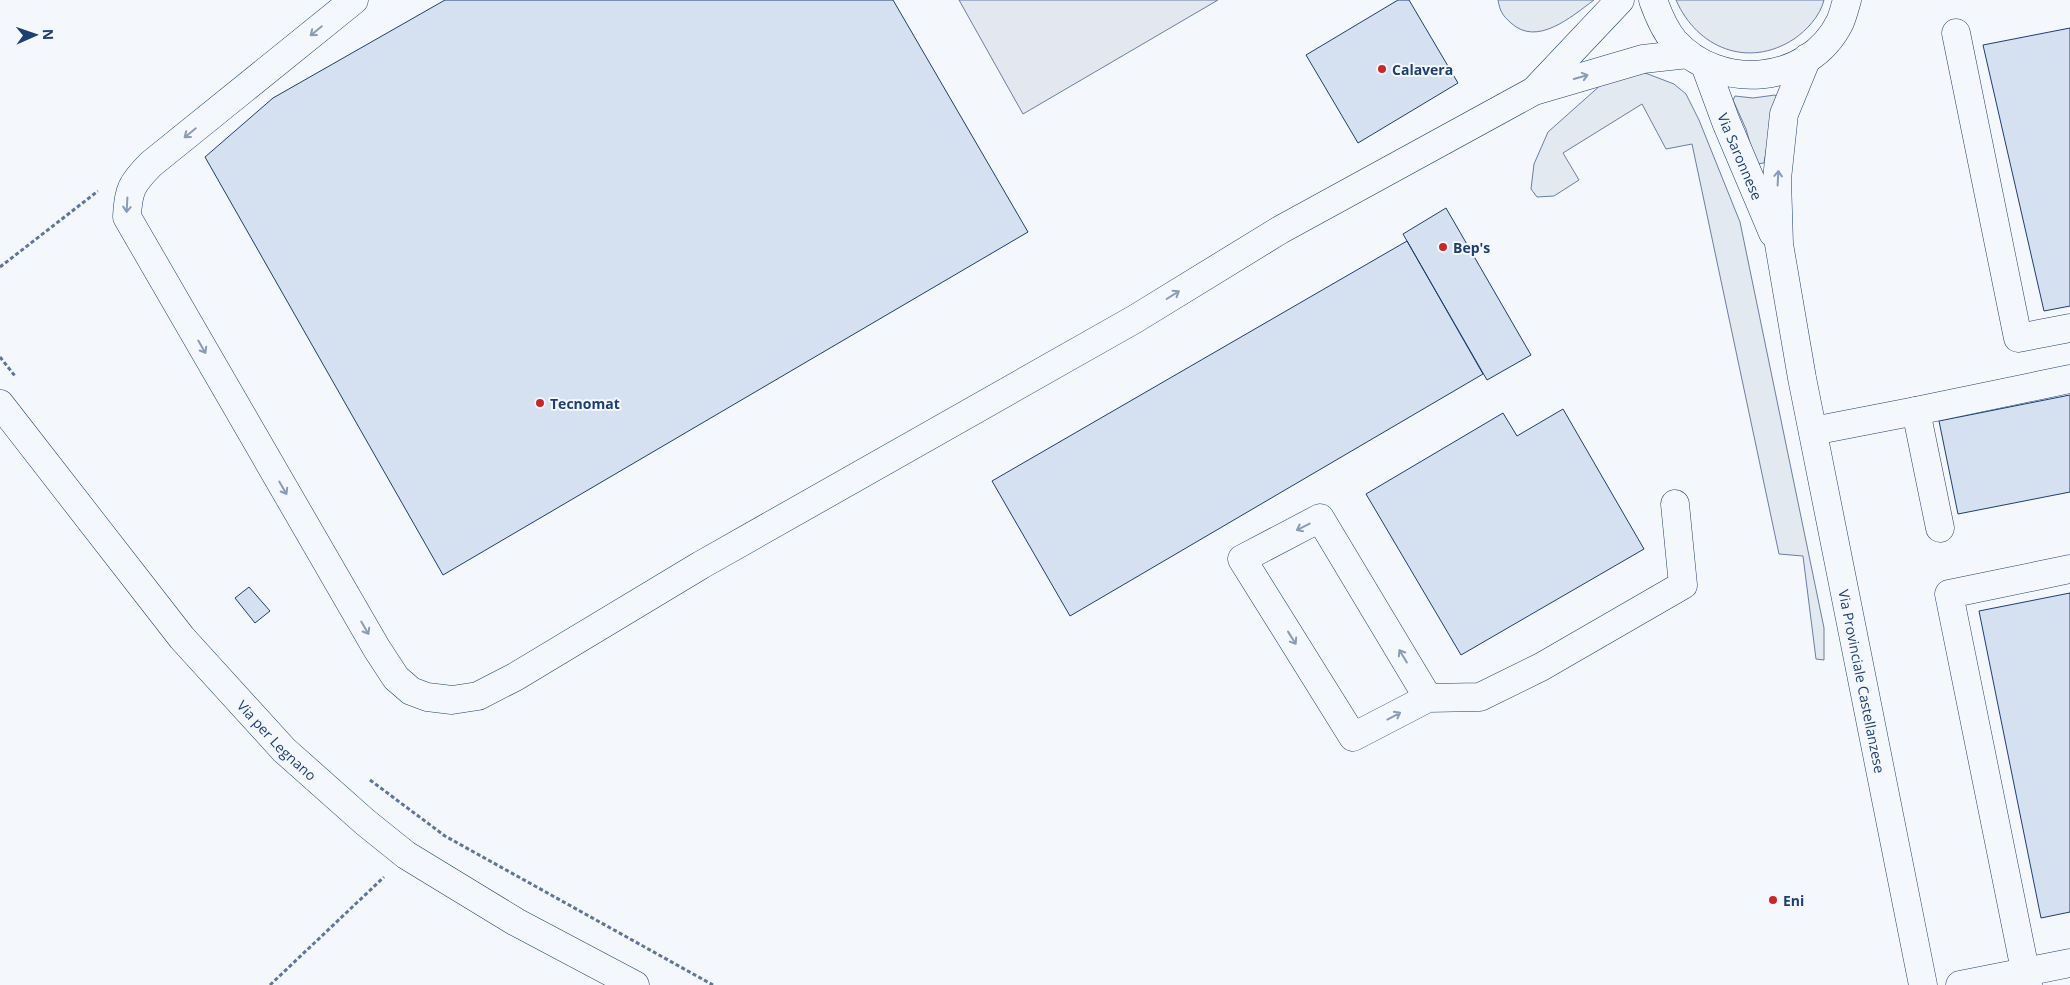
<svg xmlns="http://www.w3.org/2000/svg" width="2070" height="985" font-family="'Open Sans',sans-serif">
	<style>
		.green { fill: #e3e9f0; stroke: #687fa3 }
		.parking { fill: #e3e8f0; stroke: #687fa3 }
		.building { fill: #d5e0f0; stroke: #1d3f73 }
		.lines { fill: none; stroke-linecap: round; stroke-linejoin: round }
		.minor-casing { stroke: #1d3f73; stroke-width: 29 }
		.major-casing { stroke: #1d3f73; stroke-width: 29 }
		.path { stroke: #5e769c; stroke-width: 3; stroke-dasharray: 4 2.5; stroke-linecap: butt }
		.minor { stroke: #f4f7fb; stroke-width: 28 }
		.major { stroke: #f4f7fb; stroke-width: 28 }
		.oneway { stroke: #889bb7 }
		.poi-dot { fill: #c62828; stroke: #f4f7fb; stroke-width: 2 }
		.labels { text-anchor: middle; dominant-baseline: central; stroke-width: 4; stroke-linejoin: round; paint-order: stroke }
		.poi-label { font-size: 14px; font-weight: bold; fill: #1d3f73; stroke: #f4f7fb; text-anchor: start }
		.street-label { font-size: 14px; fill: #1d3f73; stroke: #f4f7fb }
	</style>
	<rect width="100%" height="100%" fill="#f4f7fb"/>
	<path class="green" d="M1498 0H1594C1571 17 1537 47 1511 23 1502 15 1500 11 1498 0Z
		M1676 0H1824C1820 16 1807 30 1794 39 1748 69 1697 48 1676 0Z
		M1640 71 1674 84 1686 94 1699 120 1740 222 1824 628V660L1816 659 1803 556 1779 554 1692 144 1666 149 1642 104 1563 153 1579 180 1554 196 1537 197 1531 189 1534 164 1548 132 1603 83Z
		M1775 95 1779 99 1770 129 1764 163 1756 164 1746 129 1733 100 1735 96 1753 98Z"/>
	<path class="parking" d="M959 0H1218L1023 114Z"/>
	<path class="building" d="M445 0H893L1028 232 443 575 205 157 273 98Z
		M1398 0H1409L1458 83 1358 143 1306 55Z
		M2070 28V306L2044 311 1983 45Z
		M1446 208 1531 355 1487 380 1403 234Z
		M1407 241 1483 374 1070 616 992 481Z
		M2070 395V492L1958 514 1939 421Z
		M1563 409 1644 549 1461 655 1366 494 1503 413 1517 436Z
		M249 587 270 611 255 623 235 598Z
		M2070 593V912L2041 918 1979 611Z"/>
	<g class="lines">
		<g class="minor-casing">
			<g id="minor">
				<path d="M354 0 151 164C132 183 128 190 127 217L377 649 396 678 411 691 427 697 452 700 478 696 515 677 701 565 1135 319 1280 230 1534 91 1643 59 1688 54"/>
				<path d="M1956 33 2018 338 2070 328"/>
				<path d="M1535 90 1620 0"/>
				<path id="s1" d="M0 404 182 638 284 750 365 822 406 855 516 922 635 985"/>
				<path d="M1813 431 1916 411"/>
				<path d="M1940 528 1916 411 2070 379"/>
				<path d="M1428 698 1320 518 1242 559 1353 737 1428 698 1480 697 1541 667 1683 585 1675 504"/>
				<path d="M1960 985 2070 963"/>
				<path d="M2028 985 1949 594 2070 569"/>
			</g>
		</g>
		<g class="major-casing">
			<g id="major">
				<path d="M1653 0C1658 14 1664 29 1674 41 1719 92 1809 85 1840 22 1843 15 1845 7 1847 0"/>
				<path id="s2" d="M1807 58 1784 114 1777 179 1779 244 1802 378 1923 985"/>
				<path id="s3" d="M1705 65 1726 122 1773 233"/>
			</g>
		</g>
		<path class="path" d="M0 267 98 191
			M0 357 15 376
			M370 780 445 836 713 985
			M270 985 384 877"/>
		<use href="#minor" class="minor"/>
		<use href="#major" class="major"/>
	</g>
	<defs><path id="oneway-shaft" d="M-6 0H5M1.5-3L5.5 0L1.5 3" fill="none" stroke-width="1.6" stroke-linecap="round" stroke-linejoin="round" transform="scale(1.25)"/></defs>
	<g class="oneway">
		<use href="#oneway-shaft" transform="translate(316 31) rotate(141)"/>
		<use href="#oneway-shaft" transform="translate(1581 77) rotate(-16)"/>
		<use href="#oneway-shaft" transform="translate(190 133) rotate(141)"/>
		<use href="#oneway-shaft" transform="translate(1778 178) rotate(-87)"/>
		<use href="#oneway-shaft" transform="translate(127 205) rotate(93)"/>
		<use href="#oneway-shaft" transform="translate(1173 295) rotate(-32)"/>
		<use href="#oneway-shaft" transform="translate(202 347) rotate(60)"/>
		<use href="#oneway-shaft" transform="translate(283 488) rotate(60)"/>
		<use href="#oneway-shaft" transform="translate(1303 527) rotate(153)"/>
		<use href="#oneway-shaft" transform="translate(365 628) rotate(60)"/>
		<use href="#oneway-shaft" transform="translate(1292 638) rotate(58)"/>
		<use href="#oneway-shaft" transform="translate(1403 656) rotate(-121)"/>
		<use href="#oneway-shaft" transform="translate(1394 716) rotate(-28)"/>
	</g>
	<g class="poi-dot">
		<circle cx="1382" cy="69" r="5"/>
		<circle cx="1443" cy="247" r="5"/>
		<circle cx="540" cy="403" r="5"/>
		<circle cx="1773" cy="900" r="5"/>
	</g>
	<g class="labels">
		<g class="poi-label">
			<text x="1392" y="69">Calavera</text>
			<text x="1453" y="247">Bep's</text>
			<text x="550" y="403">Tecnomat</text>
			<text x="1783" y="900">Eni</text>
		</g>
		<g class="street-label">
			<text stroke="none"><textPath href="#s3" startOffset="98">Via Saronnese</textPath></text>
			<text stroke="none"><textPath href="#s2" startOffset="636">Via Provinciale Castellanzese</textPath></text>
			<text stroke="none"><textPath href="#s1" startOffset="436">Via per Legnano</textPath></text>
		</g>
	</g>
	<g transform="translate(35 35) rotate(88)" stroke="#f4f7fb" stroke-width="4" paint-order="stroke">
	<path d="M0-4L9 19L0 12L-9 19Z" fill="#1d3f73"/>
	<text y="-8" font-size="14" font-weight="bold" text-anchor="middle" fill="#1d3f73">N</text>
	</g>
</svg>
